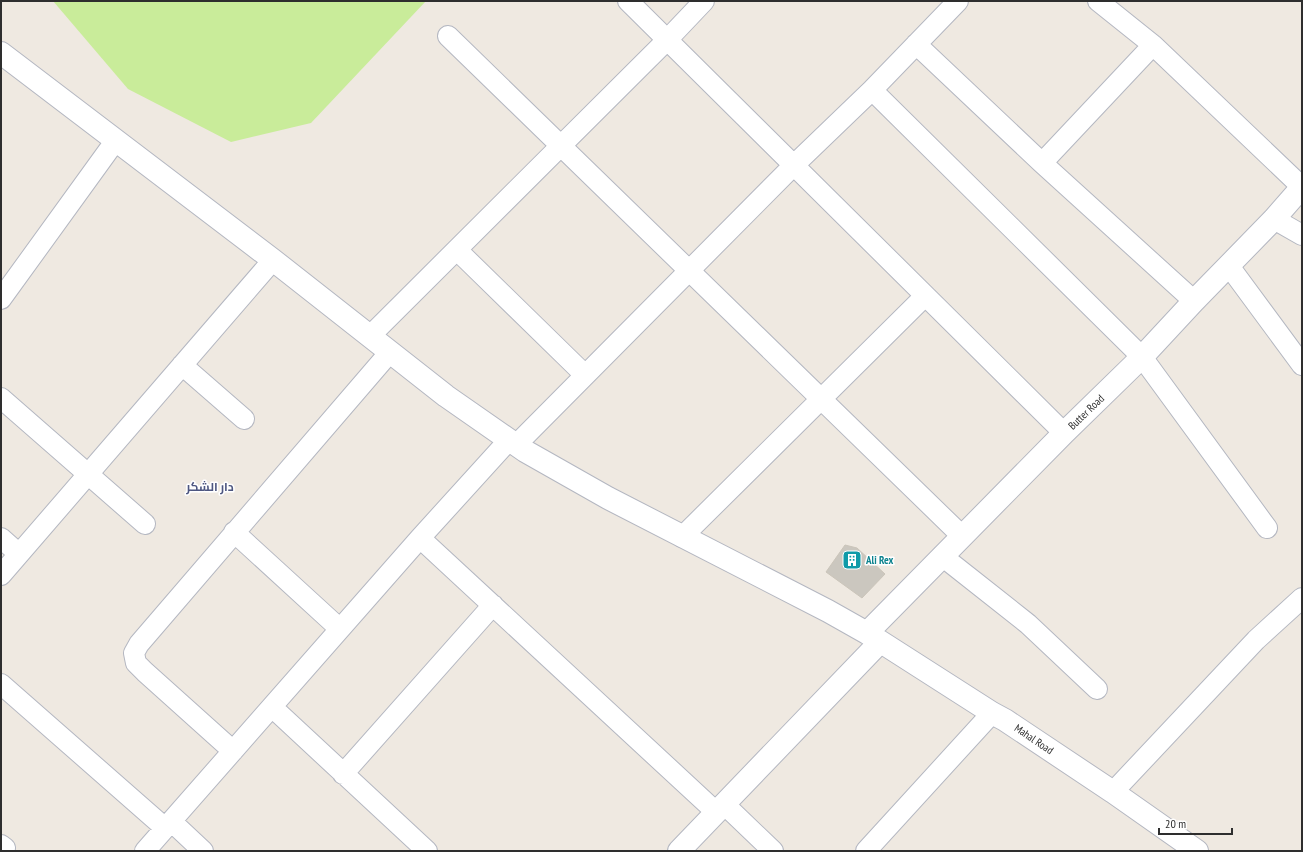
<svg xmlns="http://www.w3.org/2000/svg" width="1303" height="852" font-family="'PT Sans Narrow',Cairo,sans-serif">
	<style>
		.pitch { fill: #c9ec9a }
		.building { fill: #cbc7bf; stroke: #cbc5ba }
		.lines { fill: none; stroke-linecap: round; stroke-linejoin: round }
		.minor-casing { stroke: #b4b7c1; stroke-width: 22 }
		.tertiary-casing { stroke: #b4b7c1; stroke-width: 24 }
		.minor { stroke: #fff; stroke-width: 20 }
		.tertiary { stroke: #fff; stroke-width: 22 }
		.labels { text-anchor: middle; dominant-baseline: central; stroke-width: 3; stroke-linejoin: round; paint-order: stroke }
		.street-label { font-size: 11px; fill: #2e2e2e; stroke: #fff }
		.culture-label { font-size: 11px; font-weight: bold; fill: #0d838f; stroke: #fff; text-anchor: start }
		.neighbourhood-label { font-size: 12px; font-weight: bold; fill: #4d5680; stroke: #fff }
	</style>
	<rect width="100%" height="100%" fill="#efe9e1"/>
	<path class="pitch" d="M53 1H426L311 123 231 142 128 89Z"/>
	<path class="building" d="M845 545 857 548 885 574 862 598 826 572Z"/>
	<g class="lines">
		<g class="minor-casing">
			<path id="minor" d="M628 1 1064 433
				M1098 1 1153 45 1302 187
				M448 36 962 536
				M916 44 1042 163 1194 301
				M872 90 1142 357 1267 528
				M1042 163 1153 45
				M1274 219 1302 235
				M457 250 585 375
				M1229 266 1302 365
				M1 299 116 140
				M370 336 667 40 704 1
				M182 365 244 419
				M1 398 145 524
				M516 445 794 165 872 90 958 1
				M234 532 340 629
				M682 537 925 296
				M1 538 19 554
				M420 538 716 812
				M942 556 1028 624 1097 689
				M1 575 273 260
				M1 684 165 828
				M272 707 427 851
				M233 751 145 672 136 663 134 653 139 644 390 352
				M343 774 493 605
				M1113 792 1256 640 1302 598
				M724 804 773 851
				M171 821 203 851
				M1 845 5 848
				M145 851 420 538 509 440
				M866 851 992 713"/>
		</g>
		<g class="tertiary-casing">
			<path id="tertiary" d="M1 53 273 260 446 396 525 451 608 498 828 611 867 633 992 713 1005 720 1113 792 1197 851
				M867 633 1064 433 1142 357 1194 301 1274 219 1302 187
				M679 851 880 642"/>
		</g>
		<use href="#minor" class="minor"/>
		<use href="#tertiary" class="tertiary"/>
	</g>
	<defs>
		<g id="building-square" transform="scale(1)"><rect x="-9" y="-9" width="18" height="18" rx="4" fill="#0f9aa8" stroke="#fff"/><path d="M-4-6H4V6H1V3H-1V6H-4ZM-2.5-4.3h1.7v1.8h-1.7ZM.8-4.3h1.7v1.8H.8ZM-2.5-1h1.7V.8h-1.7ZM.8-1h1.7V.8H.8Z" fill="#fff"/></g>
	</defs>
	<g fill-rule="evenodd">
		<use href="#building-square" x="852" y="560"/>
	</g>
	<g class="labels">
		<g class="street-label">
			<text transform="translate(1086 412) rotate(-44)">Butter Road</text>
			<text transform="translate(1034 739) rotate(34)">Mahal Road</text>
		</g>
		<g class="culture-label">
			<text x="866" y="560">Ali Rex</text>
		</g>
		<g class="neighbourhood-label">
			<text x="210" y="486">دار الشکر</text>
		</g>
	</g>
	<rect width="1303" height="852" fill="none" stroke="#2e2e2e" stroke-width="4"/>
	<path d="M1159 828v6h73v-6" fill="none" stroke="#2e2e2e" stroke-width="2"/>
	<text x="1165" y="828" font-size="12" fill="#2e2e2e" stroke="#ffffff" stroke-width="3" paint-order="stroke">20 m</text>
</svg>
